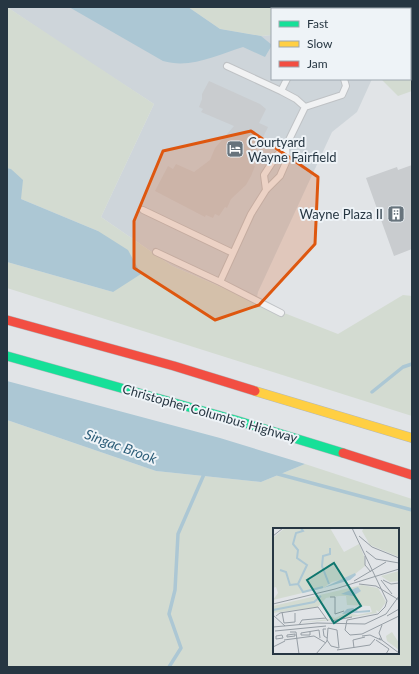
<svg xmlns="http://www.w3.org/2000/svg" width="419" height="674" font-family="Lato,sans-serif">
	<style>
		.built { fill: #ced5da }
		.green { fill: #d3dbd1; fill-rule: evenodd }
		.water { fill: #acc7d4 }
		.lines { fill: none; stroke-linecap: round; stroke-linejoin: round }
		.stream { stroke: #acc7d4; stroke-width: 3.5 }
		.building { fill: #c9cccf }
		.lane-casing { stroke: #bfc2c5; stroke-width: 8 }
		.fast-casing { stroke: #b3b8bc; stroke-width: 10 }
		.slow-casing { stroke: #b3b8bc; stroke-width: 10 }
		.jam-casing { stroke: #b3b8bc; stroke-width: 10 }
		.lane { stroke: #f1f2f3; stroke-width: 6 }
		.fast { stroke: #16e098; stroke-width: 9 }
		.slow { stroke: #ffcf43; stroke-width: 9 }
		.jam { stroke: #f24e42; stroke-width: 9 }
		.marked { fill: #de570f; fill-opacity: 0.2; stroke: #de570f; stroke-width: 3; stroke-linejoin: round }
		.labels { text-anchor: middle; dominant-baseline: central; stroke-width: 4; stroke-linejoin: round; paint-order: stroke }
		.poi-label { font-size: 13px; fill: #263642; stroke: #eef3f7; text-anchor: start }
		.street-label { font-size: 13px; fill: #263642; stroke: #eef3f7 }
		.water-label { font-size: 14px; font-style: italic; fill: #2d5e79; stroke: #eef3f7 }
		.inset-river { fill: none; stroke: #acc7d4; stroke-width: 2 }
		.inset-road { fill: none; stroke: #969ea5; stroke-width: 1 }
		.view { fill: #0f766e; fill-opacity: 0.15; stroke: #0f766e; stroke-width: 2 }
		.inset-edge { fill: none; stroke: #263642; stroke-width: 2 }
	</style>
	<rect width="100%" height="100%" fill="#e1e4e7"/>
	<path class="built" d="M7 7H188L220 29 261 36 272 35V79H372L357 112 332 132 258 292 256 302 172 266 101 217 154 104 69 49Z"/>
	<path class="green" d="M7 7 154 104 101 217 172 266 256 302 338 334 403 295 412 296V416L7 288V262L113 292 98 231 21 199 11 169 7 168Z
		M188 7H342L353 9H272V35L261 36 220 29Z
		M410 30 412 31V91L398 96 381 79H410Z
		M7 420 156 471 261 482 305 464 412 499V667H7ZM274 529H398V653H274Z"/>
	<path class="water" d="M69 7H188L220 29 261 36 272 45 265 57 243 47C217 55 191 69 163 61Z
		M7 168 11 169 23 180 21 199 98 231 128 250 141 274 113 292 7 262Z
		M7 381 220 438 305 464 261 482 156 471 7 420Z"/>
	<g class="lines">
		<path class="stream" d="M372 392 403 367 412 364
			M278 474 412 510
			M169 667 181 648 169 614 175 590 178 534 205 472"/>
	</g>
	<path class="building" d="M209 81 260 104 266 109 259 123 268 127 250 164 255 166 251 176 246 185 231 199 227 208 225 207 219 216 215 214 213 218 206 215 205 217 155 191 168 166 173 169 176 164 194 172 210 160 215 148 234 126 201 112 203 109 199 107 202 99V94Z
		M412 165V249L394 256 366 178 397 167 398 170Z"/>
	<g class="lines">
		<g class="lane-casing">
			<path id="lane" d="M227 66 281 91 287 79
				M281 91 296 99 305 107
				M266 190 264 175 277 155 286 146
				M143 210 233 253
				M156 252 220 282
				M281 313 220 282 251 214 266 190 280 176 287 160 286 146 305 107 342 95 346 86 344 79"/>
		</g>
		<g class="fast-casing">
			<path id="fast" d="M410 19 412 20
				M7 356 235 420 343 453"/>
		</g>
		<g class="slow-casing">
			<path id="slow" d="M379 7 384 9
				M255 391 412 438"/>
		</g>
		<g class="jam-casing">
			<path id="jam" d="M7 320 174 366 255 391
				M343 453 412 475"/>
		</g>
		<use href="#lane" class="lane"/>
		<use href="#fast" class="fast"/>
		<use href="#slow" class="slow"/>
		<use href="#jam" class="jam"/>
	</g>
	<path class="marked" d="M251 131 318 177 315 244 259 305 215 320 134 268V221L163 151Z"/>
	<defs>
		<g id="hotel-square" transform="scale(0.9)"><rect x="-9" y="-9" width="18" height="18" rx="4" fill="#67737c" stroke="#eef3f7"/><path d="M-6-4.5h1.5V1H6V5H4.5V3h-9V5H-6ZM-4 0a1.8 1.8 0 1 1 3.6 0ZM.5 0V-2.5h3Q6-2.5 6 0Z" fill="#fff"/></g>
		<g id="building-square" transform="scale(0.9)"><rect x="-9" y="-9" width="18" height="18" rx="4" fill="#67737c" stroke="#eef3f7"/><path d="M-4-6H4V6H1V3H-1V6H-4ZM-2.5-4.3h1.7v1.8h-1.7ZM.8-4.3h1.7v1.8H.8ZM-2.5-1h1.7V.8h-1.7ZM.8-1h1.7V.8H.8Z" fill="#fff"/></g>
	</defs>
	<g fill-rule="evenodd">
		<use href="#hotel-square" x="235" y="149"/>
		<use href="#building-square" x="396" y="214"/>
	</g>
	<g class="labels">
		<g class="poi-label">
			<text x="248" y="142">Courtyard<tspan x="248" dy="15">Wayne Fairfield</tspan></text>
			<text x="383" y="214" text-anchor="end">Wayne Plaza II</text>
		</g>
		<g class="street-label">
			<text transform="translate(210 413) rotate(16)">Christopher Columbus Highway</text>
		</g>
		<g class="water-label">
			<text transform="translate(121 446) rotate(20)">Singac Brook</text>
		</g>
	</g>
	<g transform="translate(273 528)">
		<rect width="126" height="126" fill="#e1e4e7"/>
		<path d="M12 0H57L71 24 86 16 91 28 92 38 77 50 59 54 50 60 0 72 5 65 3 59 0 60 1 9ZM91 0H126V29L97 17 89 3ZM126 43V53L117 54 108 48ZM89 57 105 60 113 74 106 84 103 82 104 85 60 92 25 95 56 91 58 88 62 90 73 85 85 87 99 84 97 78 74 77 73 68H66L53 70 45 79 0 85V78ZM119 104 126 115V122L114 113 113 108Z" fill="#d3dbd1"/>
		<path d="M82 45 83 47 77 52 50 60ZM85 59 88 63 80 68 68 66ZM80 80 85 83 97 82V84L69 86 74 81Z" fill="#acc7d4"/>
		<path class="inset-river" d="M28 0 30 3 23 5 20 16 25 22 24 30 34 37 25 56 30 64 50 59M7 42 13 44 17 57 25 56M56 56 49 38 50 28 57 26V20M0 82 41 74 48 68"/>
		<path class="inset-road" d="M79 0 114 73 112 79 105 86 74 92 72 102 77 107 89 106 126 88M0 8 10 0M86 8 99 19 126 30M93 23 103 31 126 35M92 28V37L98 44M108 52 119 66M110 52 118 56 126 55M81 53 113 34M86 56 103 58 126 72M57 69H62V86L71 83M0 76 62 61 126 41M9 84 11 95 22 94V85M0 87 12 98M3 88 7 85 45 79 55 93M114 88 126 81M58 93 79 89M26 97 29 92 53 90M109 97 106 105 109 112M0 99 44 95 92 96 113 86 126 68M53 101H50L51 108 54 110M2 103 53 98M17 104H23L24 112M37 104V107H28V105L46 102 47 110M22 106V108L14 109V107ZM9 107 10 110 3 111V108ZM89 108 97 107 108 112M106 110 126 125M11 112 41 108 53 115M24 112 26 126M103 112 116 121 113 126M0 119 12 113M81 120 80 112 92 109M64 122 97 117 102 111M43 126 54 113 55 100 64 102 66 120 58 118 54 112"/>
		<path class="view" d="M61 35 88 78 61 95 34 52Z"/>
		<rect width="126" height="126" class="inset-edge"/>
	</g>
	<rect width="419" height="674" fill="none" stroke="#263642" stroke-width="16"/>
	<rect x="271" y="8" width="140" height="72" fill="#eef3f7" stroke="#9ea7af"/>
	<rect x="279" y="21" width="20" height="6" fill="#16e098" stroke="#9ea7af"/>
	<text x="307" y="28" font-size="12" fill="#263642">Fast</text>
	<rect x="279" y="41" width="20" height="6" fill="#ffcf43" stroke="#9ea7af"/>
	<text x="307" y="48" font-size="12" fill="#263642">Slow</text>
	<rect x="279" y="61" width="20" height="6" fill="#f24e42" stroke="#9ea7af"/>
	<text x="307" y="68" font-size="12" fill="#263642">Jam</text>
</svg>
